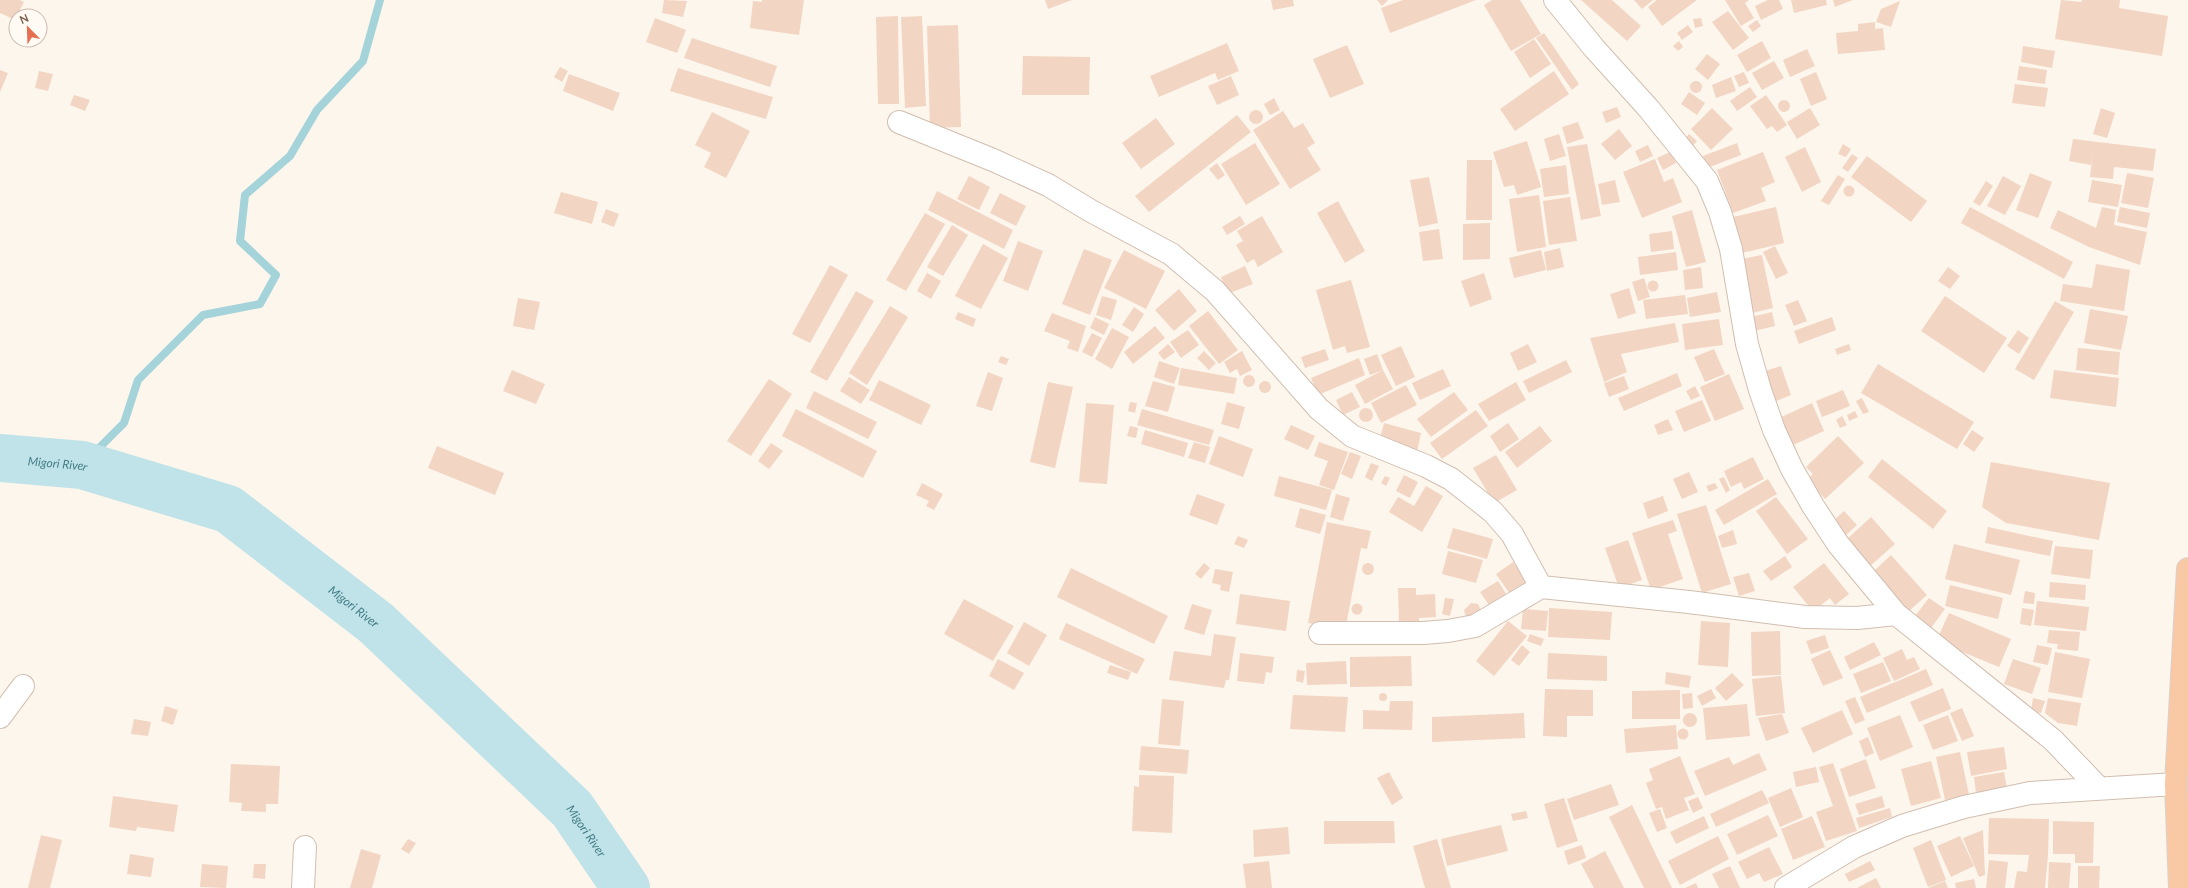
<svg xmlns="http://www.w3.org/2000/svg" width="2188" height="888" font-family="Lato,sans-serif">
	<style>
		.lines { fill: none; stroke-linecap: round; stroke-linejoin: round }
		.stream { stroke: #a5d3da; stroke-width: 8 }
		.river { stroke: #bfe3e8; stroke-width: 48 }
		.building { fill: #f3d5c3 }
		.minor-casing { stroke: #d1beb0; stroke-width: 24 }
		.trunk-casing { stroke: #dad1cd; stroke-width: 24 }
		.minor { stroke: #fff; stroke-width: 22 }
		.trunk { stroke: #f9c8a4; stroke-width: 22 }
		.labels { text-anchor: middle; dominant-baseline: central; stroke-width: 3; stroke-linejoin: round; paint-order: stroke }
		.water-label { font-size: 12px; font-style: italic; fill: #437c86; stroke: #fffaf3 }
	</style>
	<rect width="100%" height="100%" fill="#fdf6ec"/>
	<g class="lines">
		<path class="stream" d="M82 465 124 423 138 380 203 315 260 304 276 275 240 241 245 195 290 156 317 110 363 61 380 0"/>
		<path class="river" id="s1" d="M0 458 82 465 228 509 376 623 572 809 626 888"/>
	</g>
	<path class="building" d="M0 0H20L24 2 15 20 0 13Z
		M664 0 687 1 683 17 662 13Z
		M762 0H804L799 35 750 28 753 1 762 2Z
		M1045 0H1072L1048 9Z
		M1271 0H1293L1294 6 1273 10Z
		M1377 0H1388L1382 6Z
		M1403 0H1476L1390 33 1381 8Z
		M1492 0H1520L1541 34 1511 51 1484 5Z
		M1581 0H1612L1641 26 1627 41Z
		M1634 0H1653L1642 9Z
		M1657 0H1697L1662 26 1648 7Z
		M1725 0H1749L1745 3 1754 18 1741 26Z
		M1768 0H1779L1783 9 1761 20 1755 6Z
		M1791 0H1826L1827 5 1794 13Z
		M1833 0H1853L1835 7Z
		M2061 0 2081 2 2082 0H2120L2119 8 2168 16 2162 56 2055 39Z
		M1900 1 1891 27 1876 22 1881 9Z
		M24 10 40 16H22Z
		M1728 11 1749 38 1733 50 1712 22Z
		M898 16 899 104H878L876 17Z
		M922 16 926 106 905 108 901 17Z
		M655 18 686 30 677 53 646 42Z
		M1701 18 1703 26 1695 28 1693 19Z
		M1757 20 1761 26 1753 32 1748 26Z
		M1875 22V29L1883 28 1885 50 1838 54 1836 33 1858 31V24Z
		M958 25 961 127 930 128 927 26Z
		M1688 25 1693 32 1682 40 1677 33Z
		M1544 33 1579 84 1572 90 1536 38Z
		M692 38 777 66 770 87 684 58Z
		M1534 39 1551 64 1530 78 1514 52Z
		M1679 41 1683 47 1678 51 1673 46Z
		M1762 41 1771 58 1747 72 1737 55Z
		M1227 43 1239 71 1218 80 1215 73 1159 97 1150 76Z
		M1347 45 1364 84 1330 98 1313 59Z
		M2023 46 2055 51 2052 68 2021 62Z
		M1807 49 1815 66 1790 77 1783 60Z
		M1707 54 1720 64 1708 80 1695 69Z
		M1023 56 1090 57 1089 95H1022Z
		M1774 61 1784 78 1762 90 1752 73Z
		M2019 66 2047 70 2045 84 2017 80Z
		M560 67 568 71 562 82 554 77Z
		M678 68 773 97 766 119 670 91Z
		M0 70 8 73 0 92Z
		M39 71 53 74 48 91 35 88Z
		M1554 71 1569 94 1515 131 1500 109Z
		M1744 72 1749 83 1739 87 1734 76Z
		M1816 72 1827 99 1811 106 1800 79Z
		M569 74 620 93 613 111 563 91Z
		M1231 76 1239 95 1217 105 1208 86Z
		M1731 77 1736 91 1716 98 1712 85Z
		M1690 87a6 6 0 1 1 12 0a6 6 0 1 1-12 0Z
		M2015 84 2048 88 2045 107 2012 103Z
		M1750 87 1757 97 1737 111 1730 101Z
		M1689 92 1705 103 1697 115 1681 104Z
		M74 95 90 100 85 111 70 105Z
		M1766 95 1787 125 1777 132 1772 126 1767 129 1750 106Z
		M1274 98 1280 110 1270 115 1264 104Z
		M1778 106a6 6 0 1 1 12 0a6 6 0 1 1-12 0Z
		M1617 107 1621 117 1606 123 1602 112Z
		M1712 108 1733 129 1711 150 1691 129Z
		M1810 108 1820 125 1797 139 1787 122Z
		M2101 108 2115 113 2107 138 2093 134Z
		M1249 117a7 7 0 1 1 14 0a7 7 0 1 1-14 0Z
		M1283 111 1294 128 1303 123 1315 143 1307 148 1321 170 1290 189 1253 130Z
		M712 112 750 131 726 178 704 167 711 153 695 145Z
		M1237 115 1251 132 1149 212 1135 196Z
		M1156 118 1175 144 1141 169 1122 143Z
		M1578 122 1584 138 1567 144 1562 127Z
		M1619 129 1632 146 1615 160 1601 144Z
		M1559 134 1566 156 1550 161 1544 139Z
		M1689 134 1697 141 1690 149 1682 142Z
		M2073 139 2156 149 2153 171 2114 167 2113 179 2090 177 2093 150 2091 165 2069 161Z
		M1527 141 1541 187 1517 195 1514 185 1504 187 1493 152Z
		M1255 143 1280 184 1246 205 1221 164Z
		M1737 143 1741 155 1707 168 1703 156Z
		M1587 144 1601 216 1581 220 1567 147Z
		M1843 144 1851 149 1846 157 1838 154Z
		M1648 145 1653 156 1640 162 1635 151Z
		M1805 147 1821 182 1802 192 1785 157Z
		M1670 152 1676 163 1663 170 1657 158Z
		M1763 152 1775 182 1761 188 1766 201 1733 213 1717 170Z
		M1852 154 1858 158 1848 172 1842 168Z
		M1867 156 1927 201 1911 222 1851 177Z
		M1655 159 1664 182 1673 178 1682 202 1642 218 1623 172Z
		M1467 160H1492V220H1466Z
		M1217 163 1225 175 1218 180 1209 169Z
		M1566 165 1569 194 1544 197 1540 169Z
		M2030 173 2052 182 2038 218 2016 210Z
		M2127 173 2154 178 2148 208 2121 203Z
		M1838 175 1845 179 1829 205 1821 201Z
		M969 176 990 187 979 210 957 199Z
		M2003 176 2021 186 2005 215 1987 206Z
		M1429 177 1438 223 1419 227 1410 180Z
		M1615 180 1620 202 1602 205 1598 184Z
		M2092 180 2122 185 2118 207 2088 202Z
		M1986 181 1993 186 1980 206 1973 202Z
		M1843.5 191a5.5 5.5 0 1 1 11 0a5.5 5.5 0 1 1-11 0Z
		M937 191 1013 230 1004 249 928 210Z
		M561 192 598 202 592 224 554 213Z
		M1000 193 1026 206 1016 226 990 213Z
		M1539 195 1546 247 1517 252 1509 199Z
		M1570 197 1577 241 1549 245 1543 201Z
		M1338 201 1365 251 1345 263 1317 213Z
		M1776 207 1784 243 1742 253 1733 217Z
		M1970 207 2073 262 2064 279 1961 223Z
		M2102 207 2116 210 2114 225 2147 232 2140 265 2089 247 2050 228 2058 210 2096 228Z
		M2120 207 2150 213 2147 228 2117 222Z
		M606 209 619 214 614 227 601 222Z
		M1692 210 1706 262 1686 267 1672 216Z
		M925 213 945 224 906 291 886 280Z
		M1240 216 1245 224 1227 235 1222 227Z
		M1262 216 1283 252 1258 267 1254 259 1247 263 1236 245 1243 241 1237 231Z
		M1490 223V259L1463 260V224Z
		M952 225 968 235 943 276 927 267Z
		M1439 229 1443 259 1423 261 1419 232Z
		M1672 231 1674 249 1651 252 1649 234Z
		M1018 241 1043 251 1028 291 1003 281Z
		M983 244 1008 258 981 309 955 296Z
		M1775 246 1788 273 1776 279 1763 252Z
		M1560 248 1564 267 1547 271 1544 252Z
		M1084 249 1112 260 1090 315 1062 304Z
		M1124 250 1165 271 1146 309 1104 288Z
		M1541 250 1546 270 1514 278 1509 258Z
		M1676 252 1678 270 1640 275 1638 257Z
		M1762 255 1773 308 1752 313 1741 259Z
		M2096 264 2130 270 2124 311 2060 301 2063 284 2092 288Z
		M830 265 848 275 810 343 792 334Z
		M1245 266 1253 284 1227 294 1221 277Z
		M1701 267 1703 288 1685 290 1683 270Z
		M1948 267 1960 276 1950 289 1938 281Z
		M927 273 941 281 931 299 917 291Z
		M1484 273 1492 299 1470 307 1461 281Z
		M1644 278 1650 297 1638 301 1632 282Z
		M1351 280 1370 347 1347 353 1345 346 1333 350 1316 290Z
		M1647.5 286a5.5 5.5 0 1 1 11 0a5.5 5.5 0 1 1-11 0Z
		M1629 288 1636 313 1618 319 1610 294Z
		M1179 289 1197 311 1174 331 1155 310Z
		M856 291 874 301 827 381 810 372Z
		M1717 292 1721 312 1690 317 1687 298Z
		M1685 295 1688 314 1646 319 1643 300Z
		M1102 296 1117 300 1111 320 1096 315Z
		M1945 296 2007 338 1984 373 1921 331Z
		M518 298 540 302 534 330 513 326Z
		M1798 300 1807 321 1794 326 1785 305Z
		M2055 301 2074 312 2034 380 2015 369Z
		M890 306 908 317 867 385 849 373Z
		M1134 307 1144 314 1133 332 1122 325Z
		M2090 309 2128 316 2121 350 2084 343Z
		M1208 311 1238 350 1219 364 1189 326Z
		M958 312 976 319 973 327 955 319Z
		M1772 312 1775 326 1754 331 1751 317Z
		M1052 313 1086 326 1078 352 1067 348 1070 341 1044 331Z
		M1095 317 1109 324 1104 335 1090 328Z
		M1832 317 1836 330 1799 344 1794 331Z
		M1719 319 1723 345 1685 350 1682 324Z
		M1675 323 1679 342 1621 354 1627 372 1604 382 1590 338Z
		M1155 326 1165 338 1133 364 1124 352Z
		M1112 328 1129 337 1112 369 1095 359Z
		M1188 330 1199 345 1181 358 1170 342Z
		M2018 330 2029 338 2019 354 2007 346Z
		M1092 333 1102 338 1092 357 1082 352Z
		M1168 344 1175 352 1164 360 1158 353Z
		M1528 344 1537 362 1518 371 1510 353Z
		M1849 344 1851 350 1837 355 1835 349Z
		M1401 346 1415 377 1396 386 1381 355Z
		M2078 348 2120 352 2118 375 2076 370Z
		M1325 349 1329 360 1305 368 1301 357Z
		M1714 349 1725 374 1705 382 1694 357Z
		M1204 351 1216 363 1209 370 1197 358Z
		M1242 351 1252 370 1240 376 1237 369 1230 373 1224 362Z
		M1377 354 1383 370 1370 375 1364 359Z
		M1001 356 1009 359 1006 365 998 362Z
		M1359 358 1365 375 1318 395 1311 378Z
		M1566 360 1572 372 1529 393 1523 381Z
		M1159 361 1180 368 1174 384 1154 377Z
		M1878 364 1974 422 1957 449 1861 393Z
		M1781 366 1791 395 1776 401 1765 371Z
		M1181 368 1237 378 1234 394 1178 385Z
		M1443 369 1451 386 1420 400 1412 383Z
		M512 370 545 384 536 404 503 391Z
		M1383 370 1393 389 1365 404 1355 385Z
		M2054 370 2119 378 2116 407 2050 398Z
		M988 372 1003 378 992 411 976 406Z
		M1677 373 1682 386 1624 411 1618 398Z
		M1729 374 1744 409 1715 421 1700 387Z
		M1243 381a6 6 0 1 1 12 0a6 6 0 1 1-12 0Z
		M1624 376 1629 389 1609 397 1604 383Z
		M849 377 870 390 861 404 840 391Z
		M769 379 792 394 751 456 727 441Z
		M879 380 931 405 921 425 869 400Z
		M1153 381 1175 387 1168 412 1145 406Z
		M1259 387a6 6 0 1 1 12 0a6 6 0 1 1-12 0Z
		M1048 382 1073 387 1055 468 1030 462Z
		M1516 382 1526 400 1489 421 1478 404Z
		M1406 385 1417 405 1381 423 1371 403Z
		M1695 386 1700 396 1691 400 1686 391Z
		M1843 390 1850 406 1822 417 1816 401Z
		M814 391 877 422 868 439 806 408Z
		M1352 392 1360 407 1343 415 1336 400Z
		M1454 392 1468 410 1431 437 1417 419Z
		M1862 398 1869 412 1863 414 1856 401Z
		M1702 400 1711 421 1684 432 1675 411Z
		M1130 402 1137 403 1135 413 1128 411Z
		M1227 402 1245 407 1239 429 1221 424Z
		M1086 403 1114 405 1107 484 1079 482Z
		M1812 403 1824 431 1791 446 1779 418Z
		M1359 415a7 7 0 1 1 14 0a7 7 0 1 1-14 0Z
		M796 409 877 451 863 478 782 436Z
		M1142 409 1214 430 1209 445 1137 425Z
		M1476 410 1488 426 1442 459 1430 443Z
		M1855 411 1858 417 1849 421 1847 415Z
		M1842 416 1847 425 1840 428 1836 420Z
		M1668 419 1673 430 1658 435 1654 425Z
		M1384 423 1421 433 1417 452 1379 442Z
		M1508 423 1519 439 1500 452 1490 436Z
		M1291 425 1315 436 1308 450 1284 439Z
		M1130 426 1138 428 1136 438 1127 436Z
		M1540 426 1552 441 1517 468 1505 452Z
		M1145 430 1188 443 1184 457 1141 444Z
		M1972 430 1984 438 1974 452 1963 444Z
		M1219 436 1253 449 1243 477 1209 464Z
		M1838 436 1864 463 1825 499 1807 480 1813 474 1806 467Z
		M1194 442 1210 447 1205 463 1188 458Z
		M1319 442 1348 452 1334 490 1319 485 1328 461 1314 456Z
		M771 443 783 451 769 469 758 461Z
		M437 446 504 473 495 495 428 468Z
		M1350 452 1361 456 1352 479 1341 474Z
		M1496 455 1517 490 1494 503 1473 468Z
		M1753 457 1764 479 1744 489 1741 482 1731 487 1724 471Z
		M1882 459 1947 511 1933 529 1868 477Z
		M1991 462 2110 483 2099 540 2006 523 1982 507Z
		M1371 463 1379 466 1372 481 1365 477Z
		M1689 472 1698 492 1682 499 1673 479Z
		M1404 475 1418 482 1410 498 1396 491Z
		M1279 476 1332 490 1326 510 1274 496Z
		M1385 476 1390 478 1386 486 1381 483Z
		M1724 477 1730 490 1726 493 1719 479Z
		M1768 479 1777 494 1724 525 1715 510Z
		M922 483 943 494 934 510 926 506 929 501 916 495Z
		M1715 483 1718 488 1709 492 1706 486Z
		M1426 486 1443 496 1422 532 1389 512 1398 497 1414 506Z
		M1197 494 1225 504 1217 525 1189 515Z
		M1336 494 1350 498 1343 521 1330 517Z
		M1663 496 1668 511 1648 519 1643 503Z
		M1776 497 1808 539 1787 554 1756 511Z
		M1706 505 1731 584 1702 593 1677 514Z
		M1300 508 1326 515 1320 534 1295 527Z
		M1844 511 1857 525 1843 538 1830 524Z
		M1871 517 1895 544 1869 567 1845 541Z
		M1673 520 1677 531 1668 534 1683 579 1651 590 1632 533Z
		M1327 522 1371 531 1367 549 1361 548 1345 630 1308 623Z
		M1988 527 2053 541 2050 556 1985 543Z
		M1453 528 1493 539 1487 559 1447 548Z
		M1733 530 1737 544 1722 548 1718 536Z
		M1238 536 1248 540 1244 548 1234 544Z
		M1628 540 1642 580 1619 588 1605 548Z
		M1954 544 2020 560 2011 595 1945 579Z
		M2055 546 2093 550 2090 579 2051 574Z
		M1448 551 1483 560 1476 583 1442 574Z
		M1891 555 1927 595 1909 611 1873 572Z
		M1785 556 1792 567 1771 581 1763 571Z
		M1513 562 1527 582 1510 594 1496 574Z
		M1204 563 1210 568 1201 579 1195 574Z
		M1824 563 1849 594 1835 605 1830 598 1813 611 1793 587Z
		M1362 569a6 6 0 1 1 12 0a6 6 0 1 1-12 0Z
		M1071 568 1168 616 1154 644 1057 597Z
		M1215 569 1233 572 1229 592 1220 590 1221 585 1212 583Z
		M1749 573 1755 591 1739 596 1733 577Z
		M1498 581 1508 597 1491 608 1480 592Z
		M2050 582 2086 585 2085 600 2049 597Z
		M1950 585 2003 598 1998 619 1945 606Z
		M1398 588H1416V595L1435 594 1436 617 1419 618V622L1399 623Z
		M2025 591 2035 593 2034 604 2023 603Z
		M1240 594 1290 601 1286 631 1236 624Z
		M1445 598 1454 599 1450 616 1442 614Z
		M1929 598 1945 609 1931 628 1915 616Z
		M964 599 1014 626 993 661 944 634Z
		M2037 601 2089 607 2086 631 2034 625Z
		M1471 603 1478 604 1482 613 1466 617 1464 610Z
		M1351.5 609a5.5 5.5 0 1 1 11 0a5.5 5.5 0 1 1-11 0Z
		M1192 604 1212 610 1204 635 1184 629Z
		M1549 608 1612 612 1610 640 1548 637Z
		M2022 608 2034 610 2031 626 2020 624Z
		M1523 609 1548 611 1546 631 1521 629Z
		M1949 613 2011 639 1999 667 1960 651 1939 635Z
		M1508 621 1527 636 1494 676 1476 661Z
		M1701 621 1730 623 1728 667 1698 665Z
		M1024 622 1047 635 1029 666 1007 653Z
		M1066 623 1145 659 1137 674 1059 639Z
		M2049 630 2080 632 2078 651 2057 649 2058 644 2047 643Z
		M1780 631 1781 675 1752 676 1751 632Z
		M1214 634 1236 637 1229 680H1226L1224 688 1169 680 1174 651 1211 656Z
		M1530 634 1544 639 1541 646 1527 641Z
		M1825 635 1829 648 1811 654 1806 641Z
		M1874 642 1881 655 1850 670 1844 657Z
		M1522 645 1530 652 1519 666 1511 660Z
		M2037 645 2052 648 2048 665 2033 662Z
		M1902 649 1907 660 1914 657 1920 669 1894 681 1883 658Z
		M1830 650 1843 678 1823 686 1811 659Z
		M2055 652 2090 659 2082 698 2048 692Z
		M1240 653 1274 657 1272 673 1266 672 1264 684 1237 681Z
		M1548 653 1607 656V681L1547 679Z
		M1411 656 1412 686 1350 687V657Z
		M998 659 1024 673 1014 690 989 676Z
		M2013 659 2041 668 2032 694 2004 684Z
		M1346 661 1347 684 1307 685 1306 663Z
		M1883 662 1891 681 1861 693 1853 674Z
		M1110 665 1131 672 1128 680 1107 673Z
		M1926 669 1933 685 1867 713 1860 697Z
		M1297 670 1305 671 1303 683 1296 681Z
		M1666 672 1691 676 1689 688 1665 684Z
		M1732 673 1744 685 1726 701 1715 688Z
		M1781 676 1785 713 1756 716 1752 679Z
		M1943 688 1951 709 1919 722 1910 702Z
		M1545 689 1593 690V716H1567V737L1543 736Z
		M1711 689 1716 698 1702 706 1697 696Z
		M1680 690V719H1632V691Z
		M1692 693 1693 708 1683 709 1682 694Z
		M1379 697a4 4 0 1 1 8 0a4 4 0 1 1-8 0Z
		M1293 695 1348 697 1345 732 1290 729Z
		M1855 697 1865 720 1855 724 1845 701Z
		M2033 698 2045 701 2041 713 2031 711Z
		M2048 698 2081 703 2077 726 2058 723 2045 713Z
		M1162 699 1184 701 1180 746 1158 744Z
		M1390 701H1413L1412 730 1363 729V710L1389 711Z
		M1747 704 1750 736 1706 740 1703 708Z
		M165 706 178 710 173 725 161 721Z
		M1962 708 1974 736 1962 741 1950 713Z
		M1842 710 1853 734 1813 753 1801 728Z
		M1524 713 1525 738 1432 742V717Z
		M1683 720a7 7 0 1 1 14 0a7 7 0 1 1-14 0Z
		M1782 714 1789 733 1766 741 1758 718Z
		M1900 715 1913 747 1880 761 1867 728Z
		M1948 715 1958 741 1933 750 1923 725Z
		M134 719 151 722 148 736 131 734Z
		M1676 725 1678 749 1626 753 1624 729Z
		M1677.5 734a5.5 5.5 0 1 1 11 0a5.5 5.5 0 1 1-11 0Z
		M1868 737 1874 753 1865 757 1859 741Z
		M1141 746 1189 750 1187 774 1139 770Z
		M2004 747 2007 769 1971 776 1967 752Z
		M1960 752 1969 795 1945 800 1936 757Z
		M1759 753 1767 770 1705 796 1694 771 1729 757 1733 765Z
		M1680 756 1695 794 1684 798 1689 810 1666 819 1662 807 1656 809 1646 783 1653 780 1649 769Z
		M1866 759 1876 788 1849 797 1840 769Z
		M1931 761 1941 798 1911 806 1901 769Z
		M1833 763 1857 831 1826 841 1816 812 1833 806 1819 767Z
		M231 764 280 766 278 804H266V812L241 811 242 803 229 802Z
		M1816 767 1819 782 1796 787 1793 772Z
		M1389 772 1403 798 1392 805 1377 778Z
		M2004 772 2007 788 1976 793 1974 777Z
		M1139 775 1174 776 1172 833 1132 831 1134 786 1139 787Z
		M1611 784 1619 805 1574 820 1567 799Z
		M1791 788 1803 817 1780 827 1768 798Z
		M1762 790 1769 803 1716 827 1710 814Z
		M113 796 178 805 174 832 137 827 136 831 109 827Z
		M1882 796 1885 807 1859 815 1855 804Z
		M1698 797 1703 808 1693 813 1688 801Z
		M1564 798 1578 841 1557 848 1544 804Z
		M1632 805 1672 888H1644L1609 817Z
		M1890 808 1892 817 1859 828 1856 818Z
		M1660 809 1667 828 1657 832 1649 813Z
		M1526 811 1528 818 1513 821 1511 814Z
		M1768 815 1778 836 1737 855 1727 834Z
		M1704 816 1709 828 1676 844 1670 832Z
		M1812 816 1825 847 1793 860 1781 829Z
		M1989 818 2049 819 2048 855 2045 888H2014L2017 871 2027 872 2029 855 1988 854Z
		M1324 821H1394L1395 843 1324 844Z
		M2053 821 2094 822 2093 863H2075V854H2053Z
		M1501 825 1508 851 1447 866 1441 839Z
		M1288 827 1290 854 1254 857 1253 830Z
		M1983 830 1985 875 1979 877 1963 838Z
		M41 835 62 840 50 888H28Z
		M1718 836 1729 859 1680 885 1668 861Z
		M1960 836 1974 866 1951 877 1937 846Z
		M408 839 416 843 409 854 401 849Z
		M1437 839 1451 888H1425L1413 846Z
		M1931 840 1946 880 1928 887 1913 848Z
		M1582 845 1586 858 1568 865 1564 851Z
		M1769 847 1783 874 1764 882 1759 873 1747 879 1738 862Z
		M361 849 381 855 372 888H350Z
		M1605 851 1624 888H1594L1581 864Z
		M130 854 154 858 151 877 127 874Z
		M1989 860 2008 862 2005 888H1986Z
		M1269 861 1272 888H1246L1243 864Z
		M1870 861 1875 870 1849 882 1845 874Z
		M2049 862 2071 863 2069 888H2048Z
		M202 864 228 866 226 888 200 887Z
		M254 864H266L265 879 253 878Z
		M1730 866 1740 888H1719L1712 874Z
		M2078 866H2100L2099 888H2078Z
		M1876 878 1881 888H1857Z
		M1974 879 1976 888H1956L1955 883Z
		M1945 881 1948 888H1928Z
		M1696 883 1698 888H1685Z"/>
	<g class="lines">
		<g class="minor-casing">
			<path id="minor" d="M1555 0 1594 48 1649 109 1707 181 1720 212 1731 249 1747 344 1760 390 1774 430 1792 469 1813 506 1838 544 1896 614 2053 740 2099 788
				M899 122 993 160 1048 185 1091 211 1171 254 1215 291 1319 409 1352 436 1426 466 1451 479 1493 512 1512 534 1541 587 1689 602 1805 617 1857 618 1896 614
				M1320 633H1423L1448 631 1475 626 1541 587
				M0 717 23 686
				M303 888 305 847
				M1786 888 1854 847 1902 826 1964 807 2030 793 2176 784"/>
		</g>
		<g class="trunk-casing">
			<path id="trunk" d="M2180 888 2176 784 2188 569"/>
		</g>
		<use href="#minor" class="minor"/>
		<use href="#trunk" class="trunk"/>
	</g>
	<g class="labels">
		<g class="water-label">
			<text stroke="none"><textPath href="#s1" startOffset="58">Migori River</textPath></text>
			<text stroke="none"><textPath href="#s1" startOffset="394">Migori River</textPath></text>
			<text stroke="none"><textPath href="#s1" startOffset="718">Migori River</textPath></text>
		</g>
	</g>
	<g transform="translate(28 28) rotate(337)"><circle r="19" fill="#fffaf3" stroke="#cabbb1"/>
	<path d="M0-3L7 15L0 10L-7 15Z" fill="#e76f51"/>
	<text y="-6" font-size="11" font-weight="bold" text-anchor="middle" fill="#7a5c4d">N</text>
	</g>
</svg>
